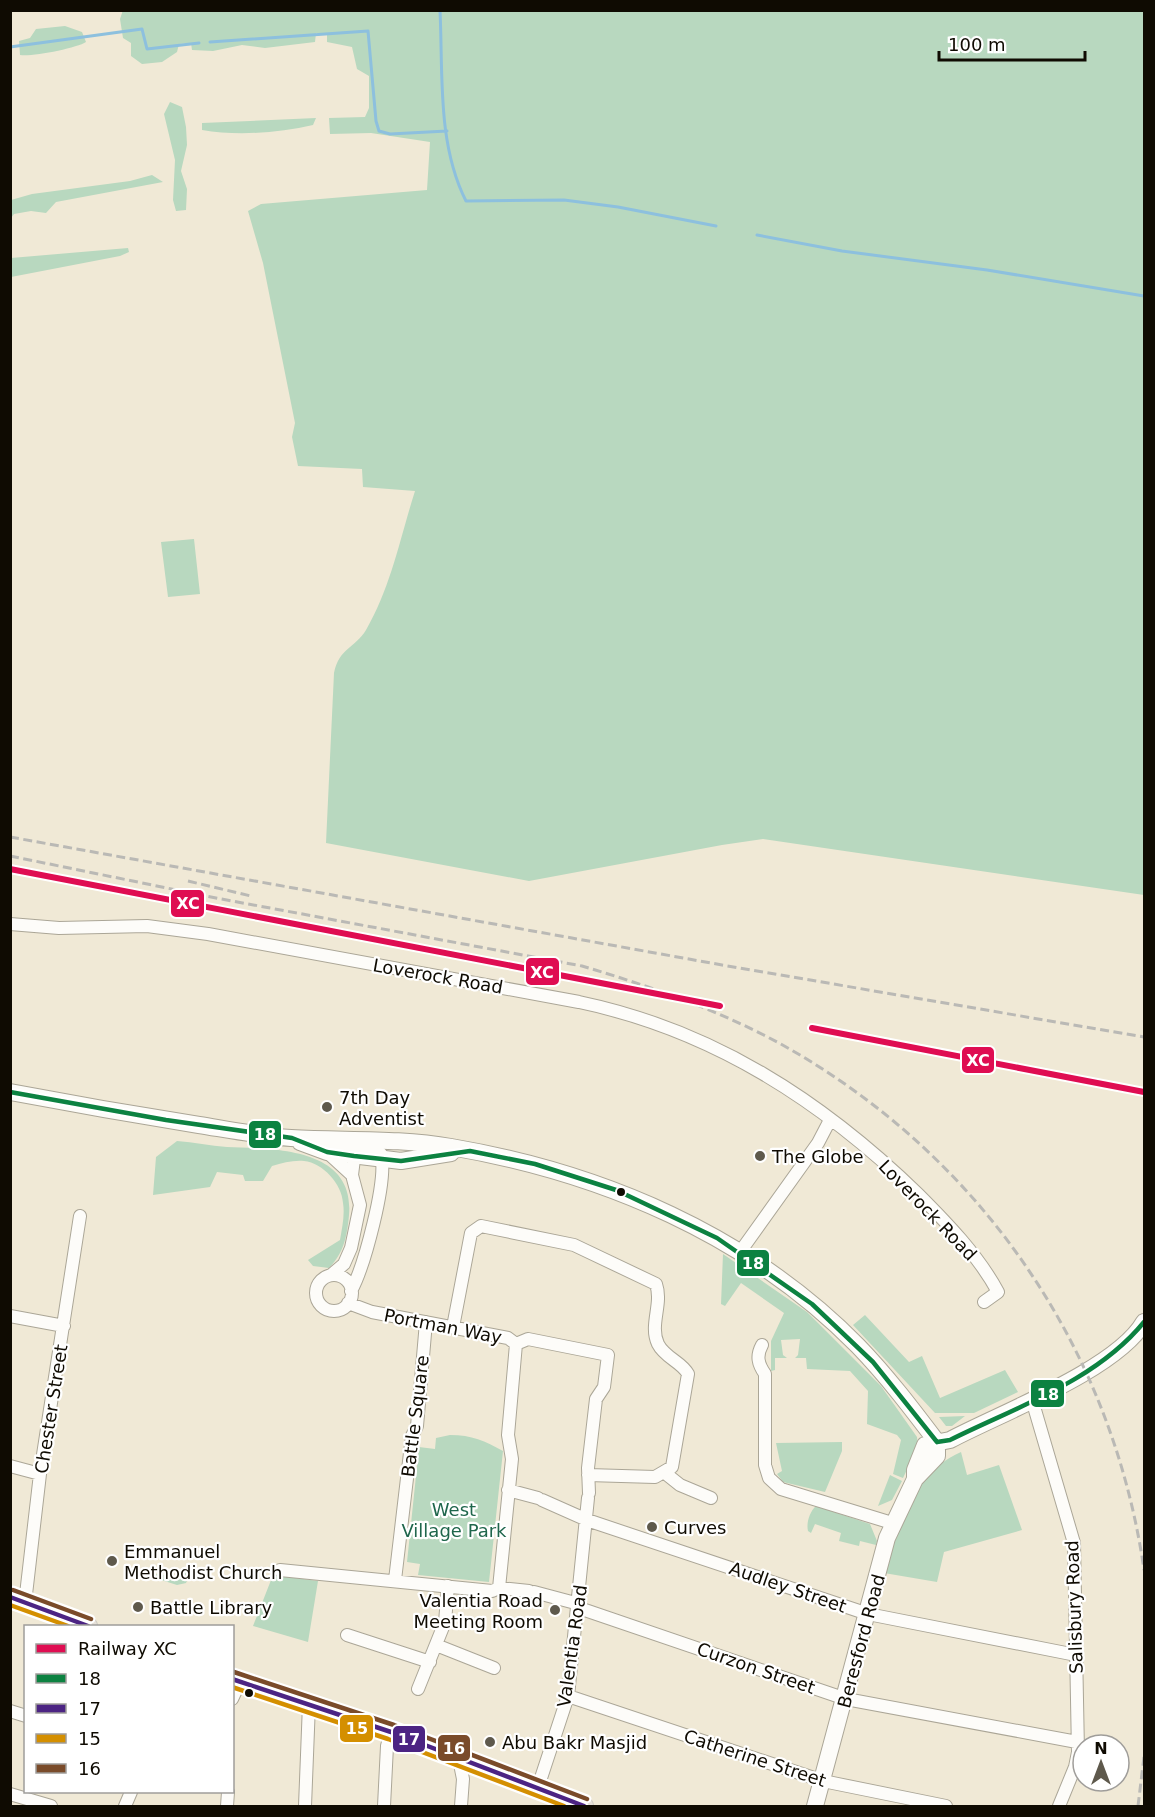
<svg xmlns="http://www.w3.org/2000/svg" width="1155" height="1817" font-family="'DejaVu Sans',sans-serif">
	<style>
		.green { fill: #b8d8bf }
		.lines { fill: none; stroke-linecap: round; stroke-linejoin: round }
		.stream { stroke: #8dc0de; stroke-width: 3 }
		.street-casing { stroke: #aba697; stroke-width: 14 }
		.secondary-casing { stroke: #aba697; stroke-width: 18 }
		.primary-casing { stroke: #cecbc3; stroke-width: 20 }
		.street { stroke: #fdfcf9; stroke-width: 12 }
		.secondary { stroke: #fdfcf9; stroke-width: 16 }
		.primary { stroke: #e6e1d9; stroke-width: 18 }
		.rail { stroke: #bab9b5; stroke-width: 3; stroke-dasharray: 9 4.5; stroke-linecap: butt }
		.bus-1-casing { stroke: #fff; stroke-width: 9 }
		.bus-2-casing { stroke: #fff; stroke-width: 9 }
		.bus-3-casing { stroke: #fff; stroke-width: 9 }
		.bus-4-casing { stroke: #fff; stroke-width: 9 }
		.bus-1 { stroke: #0c8241; stroke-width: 4.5 }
		.bus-2 { stroke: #4c2483; stroke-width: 4.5 }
		.bus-3 { stroke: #d48f00; stroke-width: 4.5 }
		.bus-4 { stroke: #7a4b2a; stroke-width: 4.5 }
		.rail-1-casing { stroke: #fff; stroke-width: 10 }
		.rail-1 { stroke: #df0d52; stroke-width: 6 }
		.poi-dot { fill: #5e594c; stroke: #fff; stroke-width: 2 }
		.bus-dot { fill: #0f0b02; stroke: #fff; stroke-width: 2 }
		.labels { text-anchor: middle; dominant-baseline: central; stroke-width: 4.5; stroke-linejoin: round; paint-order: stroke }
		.street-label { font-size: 18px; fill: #0f0b02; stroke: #fff }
		.poi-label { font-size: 18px; fill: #0f0b02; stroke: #fff; text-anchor: start }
		.park-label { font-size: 18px; fill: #1f664c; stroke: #fff }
		.line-badge { stroke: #fff; stroke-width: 2 }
		.badge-label { font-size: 16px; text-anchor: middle; font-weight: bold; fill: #fff }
	</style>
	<rect width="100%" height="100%" fill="#f0e9d6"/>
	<path class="green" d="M123 10 1144 11V895L763 839 722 845 529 881 326 843 334 673C339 648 355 648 366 630 391 587 400 538 415 491L363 487 362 469 298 466 292 437 295 423 263 263 248 211 261 204 427 190 430 142 371 133 330 134 329 118 365 117 369 108V76L357 69 352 47 327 42V33H316L315 42 265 48 242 45 213 51 192 50 191 43 179 44 177 52 162 62 142 64 131 56V43L123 38 120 19Z
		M65 26 82 32 86 42C77 48 32 57 20 55L19 41 30 38 36 29Z
		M170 102 182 107 186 127 187 145 181 171 187 189 186 210 176 211 173 200 175 160 164 114Z
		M316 118 313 125C278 133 237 136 202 130V123Z
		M152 175 163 182 56 202 46 213 31 211 14 214 11 218V200L32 194 130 181Z
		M128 248 129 252 120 256 11 277V258Z
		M194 539 200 594 168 597 161 542Z
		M177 1141C194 1142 210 1146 227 1147 273 1149 355 1147 349 1215 347 1236 344 1253 329 1268L313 1266 308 1260 340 1240C342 1228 345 1215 343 1203 342 1184 323 1163 304 1161 293 1160 283 1163 272 1166L263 1181H245L243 1175 217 1172 210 1187 153 1195 156 1157Z
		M723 1254 807 1312 881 1386 917 1437 918 1447 903 1478 893 1474 901 1440 897 1435 867 1424 868 1391 850 1371 807 1369 806 1358H795L798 1355 800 1339 781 1340 783 1355 787 1358H775V1370L771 1371V1341L784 1313 741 1283 725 1306 721 1304Z
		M865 1315 909 1362 922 1356 940 1398 1005 1370 1018 1392 974 1413H935L853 1325Z
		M965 1416 952 1426H946L939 1417Z
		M450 1435C472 1435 485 1441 503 1451L489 1582 418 1575 420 1564 407 1562 419 1447 435 1449 436 1438Z
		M842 1442V1451L825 1492 783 1482 777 1474 782 1471 776 1443Z
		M961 1452 967 1475 999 1465 1022 1530 944 1552 937 1582 884 1573C898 1528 914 1472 961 1452Z
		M890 1475 902 1481 892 1500 878 1506Z
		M816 1506 870 1524 877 1541 876 1545 860 1541 859 1546 839 1541 841 1533 815 1524 811 1533 808 1531C806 1523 810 1511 816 1506Z
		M154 1567V1574L184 1577 185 1570 188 1578 186 1583 177 1585 152 1577 151 1572Z
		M273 1575 318 1581 308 1642 253 1626Z"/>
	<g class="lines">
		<path class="stream" d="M440 10C443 73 437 144 466 201L564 200 618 207 716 226
			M210 42 368 31 376 121 379 131 390 134 447 131
			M10 47 142 29 147 49 199 43
			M757 235 842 251 987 270 1144 296"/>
		<g class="street-casing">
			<path id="street" d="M10 924 59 928 147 926 208 934 579 1002C713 1030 822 1101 918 1194 947 1223 978 1255 998 1292L984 1302
				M328 1153 352 1175 360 1205 351 1248 344 1264 331 1275
				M740 1252 818 1143 830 1120
				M316 1293a18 18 0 1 1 36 0a18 18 0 1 1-36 0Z
				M351 1291C364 1267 388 1180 381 1154L367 1141 355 1151 352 1175
				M348 1303 372 1312 508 1338 516 1344 528 1339 608 1355 604 1387 596 1399 588 1468 589 1493
				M10 1316 64 1326
				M453 1327 471 1233 481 1226 574 1245 656 1284C663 1304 649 1325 658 1344 665 1358 682 1362 688 1374L672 1467 655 1477 588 1475
				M762 1345C756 1356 758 1364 765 1374V1465L769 1478 781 1489 892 1523
				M1035 1410 1074 1543 1078 1752 1075 1767 1059 1806
				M10 1466 40 1474
				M665 1473 680 1485 711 1498
				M508 1490 538 1498
				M542 1500 587 1520 868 1614 1076 1655
				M280 1570 492 1591 499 1588 529 1591
				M395 1580 412 1436 417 1426 426 1322
				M499 1588 512 1459 508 1435 516 1344
				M534 1592 579 1604
				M25 1603 40 1474 80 1216
				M579 1608 846 1699 1077 1742
				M347 1635 430 1662
				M436 1645 494 1668
				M418 1689 445 1622 448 1586
				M568 1696 823 1781 946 1806
				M232 1699 240 1682
				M10 1711 26 1716
				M459 1759 463 1779 461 1806
				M534 1788 541 1778 568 1696 588 1498
				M10 1794 51 1806
				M125 1806 131 1792
				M227 1806 228 1792
				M305 1806 309 1704
				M384 1806 387 1746 391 1732"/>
		</g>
		<g class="secondary-casing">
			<path id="secondary" d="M10 1092C73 1104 136 1115 199 1125 230 1130 261 1136 291 1138 345 1141 399 1138 451 1147 603 1173 749 1235 858 1346 887 1376 912 1409 937 1442
				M300 1142 327 1152 401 1161 451 1153
				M915 1479V1470L925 1445 950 1440C1001 1413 1117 1369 1144 1322
				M815 1806 887 1538 915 1479 937 1456V1442"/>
		</g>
		<g class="primary-casing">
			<path id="primary" d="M10 1597 88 1626
				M232 1679 391 1732 584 1806"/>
		</g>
		<use href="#street" class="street"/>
		<use href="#secondary" class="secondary"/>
		<use href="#primary" class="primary"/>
		<path class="rail" d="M10 837 722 965 1144 1037
			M10 856 216 898 582 966C656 988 733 1015 800 1055 988 1167 1113 1354 1144 1570
			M188 881 251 896
			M1138 1806 1144 1757"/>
		<g class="bus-1-casing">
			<path id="bus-1" d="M10 1092 166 1120 292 1138 327 1152 354 1156 401 1161 470 1151 535 1164 616 1190 717 1238 812 1304 873 1362 937 1442
				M937 1442 950 1440C1016 1407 1096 1381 1144 1322"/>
		</g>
		<g class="bus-2-casing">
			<path id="bus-2" d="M10 1597 88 1626
				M232 1679 391 1732 584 1806"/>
		</g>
		<g class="bus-3-casing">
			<path id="bus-3" d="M10 1605 68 1626
				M232 1687 388 1739 564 1806"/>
		</g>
		<g class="bus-4-casing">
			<path id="bus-4" d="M13 1590 91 1619
				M234 1672 394 1725 587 1799"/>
		</g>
		<use href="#bus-1" class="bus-1"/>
		<use href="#bus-2" class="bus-2"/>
		<use href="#bus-3" class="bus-3"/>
		<use href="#bus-4" class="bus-4"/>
		<g class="rail-1-casing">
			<path id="rail-1" d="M10 869 720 1006
				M812 1028 1144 1092"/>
		</g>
		<use href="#rail-1" class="rail-1"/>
	</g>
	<g class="poi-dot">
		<circle cx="327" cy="1107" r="6"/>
		<circle cx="760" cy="1156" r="6"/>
		<circle cx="652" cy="1527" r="6"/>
		<circle cx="112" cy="1561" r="6"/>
		<circle cx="138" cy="1607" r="6"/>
		<circle cx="555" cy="1610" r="6"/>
		<circle cx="490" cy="1742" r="6"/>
	</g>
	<g class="bus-dot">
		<circle cx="621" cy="1192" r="5"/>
		<circle cx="249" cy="1693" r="5"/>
	</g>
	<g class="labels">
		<g class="street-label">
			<text transform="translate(438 976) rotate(10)">Loverock Road</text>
			<text transform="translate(928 1210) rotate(46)">Loverock Road</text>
			<text transform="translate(443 1326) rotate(11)">Portman Way</text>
			<text transform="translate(51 1409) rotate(-81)">Chester Street</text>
			<text transform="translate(415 1416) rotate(-83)">Battle Square</text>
			<text transform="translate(788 1587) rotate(19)">Audley Street</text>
			<text transform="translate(1074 1607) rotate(-92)">Salisbury Road</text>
			<text transform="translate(861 1641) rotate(-75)">Beresford Road</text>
			<text transform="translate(572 1646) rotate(-82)">Valentia Road</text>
			<text transform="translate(756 1668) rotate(19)">Curzon Street</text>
			<text transform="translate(755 1758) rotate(18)">Catherine Street</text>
		</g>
		<g class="poi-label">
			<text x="339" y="1097">7th Day<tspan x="339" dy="21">Adventist</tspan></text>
			<text x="772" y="1156">The Globe</text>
			<text x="664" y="1527">Curves</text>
			<text x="124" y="1551">Emmanuel<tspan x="124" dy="21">Methodist Church</tspan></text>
			<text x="543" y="1600" text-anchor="end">Valentia Road<tspan x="543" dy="21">Meeting Room</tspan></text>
			<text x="150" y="1607">Battle Library</text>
			<text x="502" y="1742">Abu Bakr Masjid</text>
		</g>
		<g class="park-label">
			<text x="454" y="1509">West<tspan x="454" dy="21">Village Park</tspan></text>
		</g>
	</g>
	<g class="line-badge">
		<rect x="170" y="889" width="35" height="29" rx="6" fill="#df0d52"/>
		<rect x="525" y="957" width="35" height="29" rx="6" fill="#df0d52"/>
		<rect x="961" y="1046" width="34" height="28" rx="6" fill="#df0d52"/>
		<rect x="248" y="1120" width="34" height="29" rx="6" fill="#0c8241"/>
		<rect x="736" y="1249" width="34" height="28" rx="6" fill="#0c8241"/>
		<rect x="1030" y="1379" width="35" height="29" rx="6" fill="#0c8241"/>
		<rect x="339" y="1714" width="35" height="29" rx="6" fill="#d48f00"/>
		<rect x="392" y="1725" width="34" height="28" rx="6" fill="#4c2483"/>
		<rect x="437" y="1734" width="34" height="28" rx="6" fill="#7a4b2a"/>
	</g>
	<g class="badge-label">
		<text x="188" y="909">XC</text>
		<text x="542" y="978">XC</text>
		<text x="978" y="1066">XC</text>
		<text x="265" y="1140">18</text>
		<text x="753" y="1269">18</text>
		<text x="1048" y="1400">18</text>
		<text x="357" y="1734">15</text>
		<text x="409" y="1745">17</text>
		<text x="454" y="1754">16</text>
	</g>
	<rect width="1155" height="1817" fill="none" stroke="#0f0b02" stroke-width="24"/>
	<rect x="24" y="1625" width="210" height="168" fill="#ffffff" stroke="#9f9d9a" stroke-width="1.5"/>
	<rect x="36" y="1644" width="30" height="9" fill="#df0d52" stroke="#9f9d9a" stroke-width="1.5"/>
	<text x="78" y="1655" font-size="18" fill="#0f0b02">Railway XC</text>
	<rect x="36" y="1674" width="30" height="9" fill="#0c8241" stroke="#9f9d9a" stroke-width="1.5"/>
	<text x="78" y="1685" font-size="18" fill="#0f0b02">18</text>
	<rect x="36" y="1704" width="30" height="9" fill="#4c2483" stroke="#9f9d9a" stroke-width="1.5"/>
	<text x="78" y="1715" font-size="18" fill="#0f0b02">17</text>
	<rect x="36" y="1734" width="30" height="9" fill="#d48f00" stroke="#9f9d9a" stroke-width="1.5"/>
	<text x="78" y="1745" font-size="18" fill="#0f0b02">15</text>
	<rect x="36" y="1764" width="30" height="9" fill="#7a4b2a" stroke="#9f9d9a" stroke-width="1.5"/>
	<text x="78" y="1775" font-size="18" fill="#0f0b02">16</text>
	<g transform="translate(1101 1763)"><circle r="28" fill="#ffffff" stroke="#9f9d9a" stroke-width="1.5"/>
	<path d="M0-4.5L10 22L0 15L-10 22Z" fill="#5e594c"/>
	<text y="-9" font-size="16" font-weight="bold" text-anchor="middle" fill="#0f0b02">N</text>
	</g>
	<path d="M939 51v9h146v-9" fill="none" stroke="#0f0b02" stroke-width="3"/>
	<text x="948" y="51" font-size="18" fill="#0f0b02" stroke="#ffffff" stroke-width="4.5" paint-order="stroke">100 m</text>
</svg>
